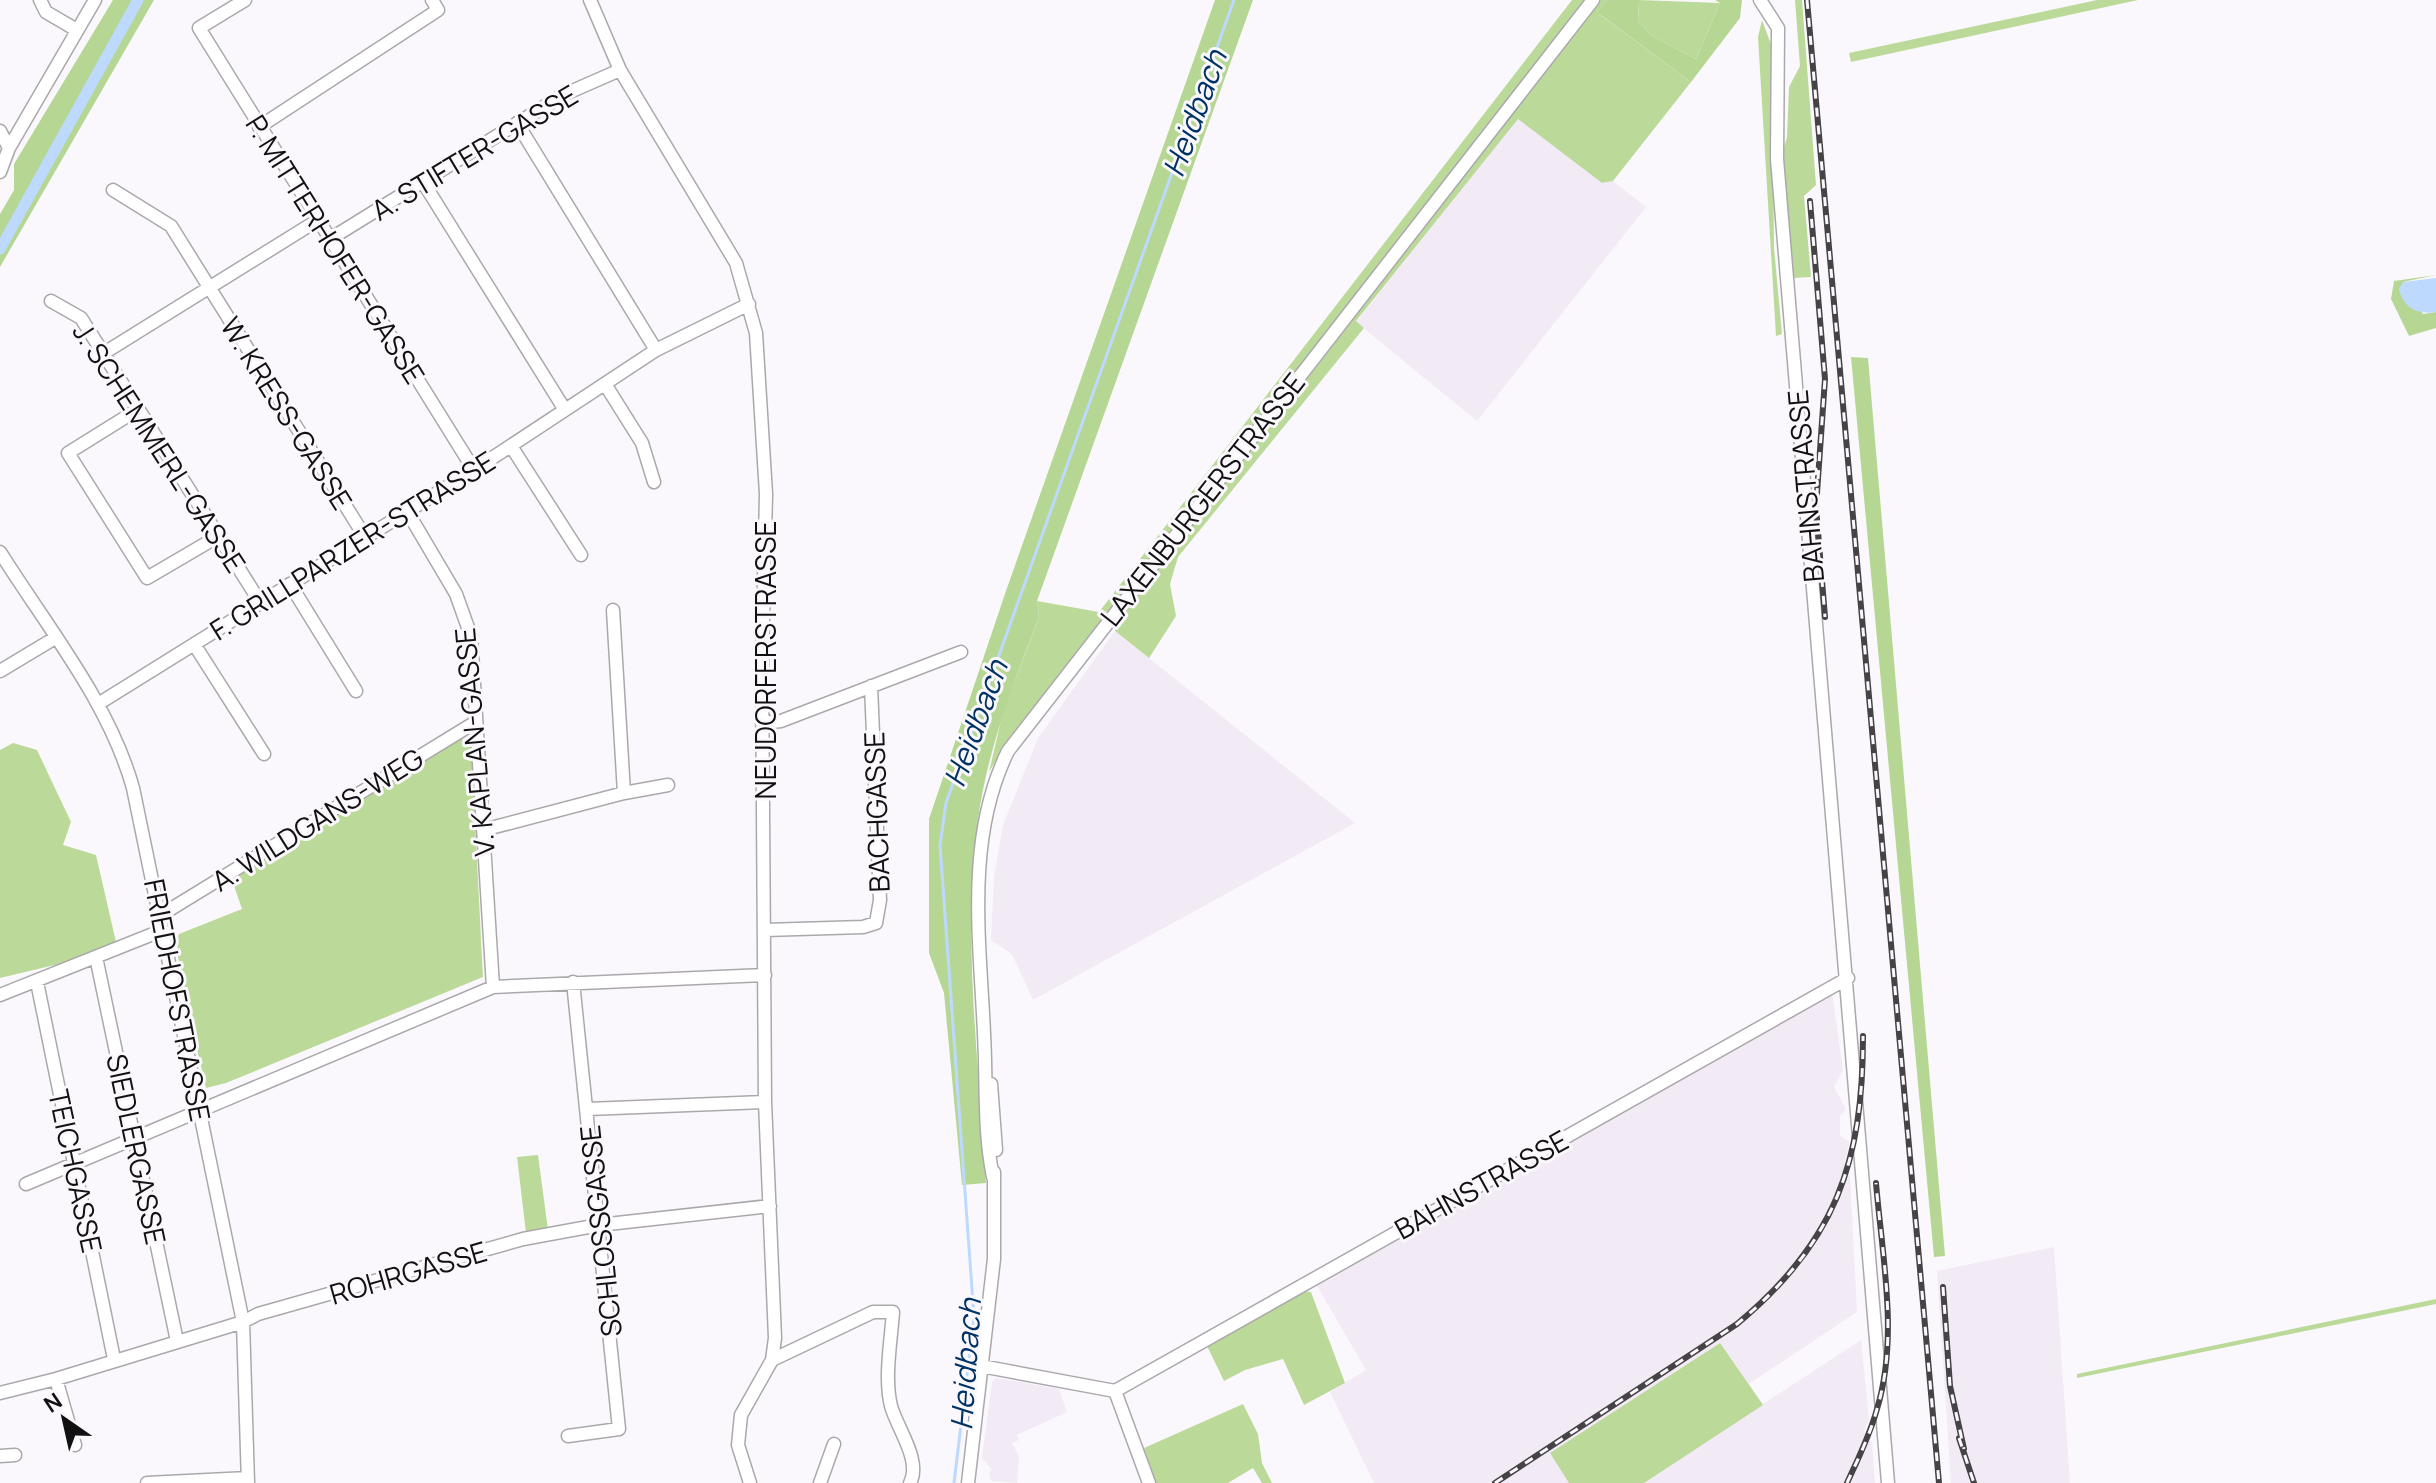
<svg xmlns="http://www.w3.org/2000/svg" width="2436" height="1483" font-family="Manrope,sans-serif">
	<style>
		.built { fill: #f2eaf5 }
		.green { fill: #bbda9a }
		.forest { fill: #b6d793 }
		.water { fill: #bddafe }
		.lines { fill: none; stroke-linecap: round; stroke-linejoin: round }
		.stream { stroke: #bddafe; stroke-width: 3 }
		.canal { stroke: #bddafe; stroke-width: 11 }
		.minor-casing { stroke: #aba8ac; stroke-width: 15 }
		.minor { stroke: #fff; stroke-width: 12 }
		.rail-casing { stroke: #454345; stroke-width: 6 }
		.rail { stroke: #fbf8fd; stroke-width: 3; stroke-dasharray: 9; stroke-linecap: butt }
		.labels { text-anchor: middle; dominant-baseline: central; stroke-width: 6; stroke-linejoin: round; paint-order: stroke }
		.street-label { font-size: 28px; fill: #121112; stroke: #fbf8fd }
		.water-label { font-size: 30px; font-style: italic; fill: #003265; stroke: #fbf8fd }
	</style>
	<rect width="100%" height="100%" fill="#fbf8fd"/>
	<path class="built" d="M1518 118 1602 183 1613 181 1646 207 1477 421 1356 322Z
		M1115 631 1355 823 1033 1000 1012 954 991 940 994 877 1003 825 1038 738Z
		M1832 992 1843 1070 1834 1087 1846 1109 1840 1116V1135L1849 1142 1844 1170 1850 1176 1857 1312 1749 1384 1763 1404 1861 1340 1869 1419 1864 1431 1872 1443 1875 1483H1374L1330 1392 1366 1370 1317 1286Z
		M2054 1247 2070 1483H1951L1937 1271Z
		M996 1378 1059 1389 1067 1412 1017 1435 1019 1440 1012 1443 1019 1456 1017 1483 991 1481 989 1473 992 1470 982 1458 992 1382Z"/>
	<path class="green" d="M1572 0H1585L1009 738 989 772 1003 712 1039 617 1037 601 1099 612Z
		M1598 0H1608L1599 14 1691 82 1613 181 1602 183 1518 119 1356 321 1364 328 1178 557 1170 584 1176 616 1149 658 1115 631 1118 614Z
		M1639 0 1720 3 1696 59 1652 36 1638 21Z
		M1795 0H1802L1816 185 1804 196 1811 277 1793 278 1783 151 1787 137 1789 87 1800 66Z
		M2097 0H2138L1851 62 1849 53Z
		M1762 20 1772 47 1774 248 1782 334 1776 336 1758 37Z
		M459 737 471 745 483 977 226 1083 206 1088C201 1061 170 952 179 934L242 909 231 877Z
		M13 743 37 750 71 822 63 845 96 855 116 942 63 963 0 978V750Z
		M538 1155 548 1230 526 1233 517 1157Z
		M1301 1291 1311 1292 1345 1383 1304 1405 1283 1359 1245 1370 1224 1381 1207 1346Z
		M2436 1299V1304L2077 1378V1374Z
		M1720 1343 1763 1405 1644 1483H1569L1550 1453Z
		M1243 1404 1258 1434 1262 1463 1272 1483H1262L1253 1468 1228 1483H1156L1144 1448Z"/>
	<path class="forest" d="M113 0H154L0 267V214L14 190V164Z
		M1215 0H1253L1037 601 1039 617C1014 682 987 750 978 820 962 939 979 1064 986 1183L962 1185 944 993 929 953V819L1007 588Z
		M1608 0H1639L1638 21 1652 36 1696 59 1720 3 1715 0H1742L1740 18 1691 82 1598 13Z
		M2436 275 2403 282 2423 314 2436 312V328L2409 336 2391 299 2394 281Z
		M1851 357 1868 358 1945 1256 1934 1257Z"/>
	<path class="water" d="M2436 278V312C2418 315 2403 308 2399 289L2403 282Z"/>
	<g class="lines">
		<path class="stream" d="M954 1483 974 1317 940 845 946 803 1234 0"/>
		<path class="canal" d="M0 249 138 0"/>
		<g class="minor-casing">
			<path id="minor" d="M40 0 46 12 75 29
				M245 0 199 28 474 470
				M590 0 620 70 736 263 756 333 766 494 762 662 765 1102 775 1338 772 1360
				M1760 0 1778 28 1777 159 1888 1483
				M517 123 656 350
				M259 127 438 10 432 0
				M0 131 9 148
				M0 172 9 148 95 0
				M423 182 565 410
				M113 190 171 226 365 537
				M330 239 563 95 620 70
				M51 301 81 318 260 602
				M104 353 318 220
				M605 384 642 443 654 482
				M137 410 68 453 147 578 217 537
				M511 446 581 555
				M407 511 456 594 471 636 493 987
				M0 552C47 627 109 702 133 788L243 1322 248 1483
				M290 584 356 691
				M613 610 624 793
				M194 644 264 754
				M0 671 55 638
				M98 704 474 470 656 350 749 304
				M762 723 781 721 961 652
				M483 830 624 793 668 785
				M161 915 474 723
				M765 930 863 927 876 923 880 900 871 686
				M96 957 177 1341
				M37 982 114 1359
				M0 995 163 930
				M991 1084 996 1150
				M588 1109 765 1102
				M993 1177C985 1138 986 1100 985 1061 983 958 961 847 1008 751L1593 0
				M26 1184 493 987 765 975
				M981 1366 1115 1391
				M56 1379 75 1445
				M1115 1391 1848 978
				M1115 1391 1149 1483
				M0 1393 56 1379 243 1322 258 1314 523 1239 599 1225 770 1206
				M568 1436 619 1429 573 982
				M0 1456 15 1455
				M147 1483 248 1478
				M750 1483 738 1445 741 1415 772 1360 873 1312H893C891 1341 884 1378 891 1406 897 1428 922 1461 910 1483
				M820 1483 834 1444
				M968 1483 994 1259V1172"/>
		</g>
		<use href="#minor" class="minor"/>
		<g class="rail-casing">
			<path id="rail" d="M1807 0 1939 1483
				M1810 201 1825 379 1816 507 1825 617
				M1943 1287 1950 1386 1964 1449
				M1959 1438 1974 1483
				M1495 1483 1737 1324C1836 1242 1863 1162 1863 1036
				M1847 1483C1858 1459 1870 1435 1877 1409 1899 1337 1882 1256 1876 1183"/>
		</g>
		<use href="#rail" class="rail"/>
	</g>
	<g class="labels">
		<g class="street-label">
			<text transform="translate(474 152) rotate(-31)">A. STIFTER-GASSE</text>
			<text transform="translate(336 249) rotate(58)">P. MITTERHOFER-GASSE</text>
			<text transform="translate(287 413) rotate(58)">W. KRESS-GASSE</text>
			<text transform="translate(160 447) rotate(57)">J. SCHEMMERL-GASSE</text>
			<text transform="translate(1805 486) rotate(-95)">BAHNSTRASSE</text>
			<text transform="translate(1202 499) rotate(-52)">LAXENBURGERSTRASSE</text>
			<text transform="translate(352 545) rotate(-32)">F. GRILLPARZER-STRASSE</text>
			<text transform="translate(765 660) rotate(-90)">NEUDORFERSTRASSE</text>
			<text transform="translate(474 742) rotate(-95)">V. KAPLAN-GASSE</text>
			<text transform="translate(876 812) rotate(-92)">BACHGASSE</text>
			<text transform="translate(317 819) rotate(-32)">A. WILDGANS-WEG</text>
			<text transform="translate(178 1000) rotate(79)">FRIEDHOFSTRASSE</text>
			<text transform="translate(137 1149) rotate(78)">SIEDLERGASSE</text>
			<text transform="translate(76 1171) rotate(78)">TEICHGASSE</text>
			<text transform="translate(1481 1184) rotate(-29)">BAHNSTRASSE</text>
			<text transform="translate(600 1231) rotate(-96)">SCHLOSSGASSE</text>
			<text transform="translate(408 1272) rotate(-16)">ROHRGASSE</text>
		</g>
		<g class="water-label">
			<text transform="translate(1194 113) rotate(-70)">Heidbach</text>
			<text transform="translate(975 723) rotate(-70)">Heidbach</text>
			<text transform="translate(965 1364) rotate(-86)">Heidbach</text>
		</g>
	</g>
	<g transform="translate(64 1419) rotate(326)" stroke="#fbf8fd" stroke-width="6" paint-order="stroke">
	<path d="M0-6L14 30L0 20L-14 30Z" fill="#121112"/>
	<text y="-12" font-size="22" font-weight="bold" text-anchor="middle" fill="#121112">N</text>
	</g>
</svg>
